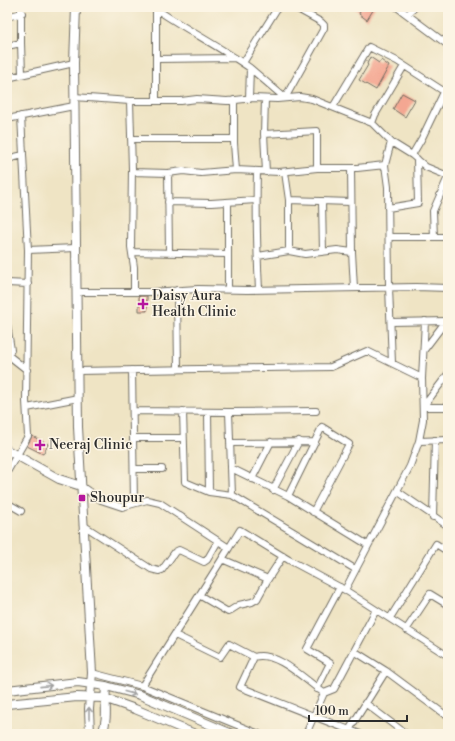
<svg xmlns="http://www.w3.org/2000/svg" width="455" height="741" font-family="'Libre Bodoni',serif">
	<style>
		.building { fill: #f4a792 }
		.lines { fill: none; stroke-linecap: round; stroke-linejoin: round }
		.minor-casing { stroke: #706c61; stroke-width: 8 }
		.tertiary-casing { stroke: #706c61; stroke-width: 10 }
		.minor { stroke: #fff; stroke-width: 6 }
		.tertiary { stroke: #fff; stroke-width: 8 }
		.oneway { stroke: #a0a0a0 }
		.poi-dot { fill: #b5179e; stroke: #fcf5e5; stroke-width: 1.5 }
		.labels { text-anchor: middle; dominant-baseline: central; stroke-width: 3; stroke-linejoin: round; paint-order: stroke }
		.poi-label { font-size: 14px; fill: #2b2b2b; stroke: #fcf5e5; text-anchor: start }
	</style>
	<rect width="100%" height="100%" fill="#fcf5e5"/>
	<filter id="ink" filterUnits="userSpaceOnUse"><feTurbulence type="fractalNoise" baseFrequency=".025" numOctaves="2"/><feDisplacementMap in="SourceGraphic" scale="8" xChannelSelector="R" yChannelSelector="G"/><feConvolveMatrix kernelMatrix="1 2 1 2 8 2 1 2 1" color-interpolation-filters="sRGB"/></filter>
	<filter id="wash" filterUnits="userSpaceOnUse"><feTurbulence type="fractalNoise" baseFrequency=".012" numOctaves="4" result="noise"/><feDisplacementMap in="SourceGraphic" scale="16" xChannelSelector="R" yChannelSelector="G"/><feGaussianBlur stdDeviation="0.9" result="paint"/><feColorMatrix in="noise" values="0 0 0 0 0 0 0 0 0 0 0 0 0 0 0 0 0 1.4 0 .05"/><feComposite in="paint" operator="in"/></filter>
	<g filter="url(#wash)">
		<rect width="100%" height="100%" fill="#efe4c4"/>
		<g id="blocks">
			<path class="building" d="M352 7H375L367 20 359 14 360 12Z
				M370 57 379 63 381 60 389 66 376 90 359 80 368 65 367 64Z
				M402 93 415 100 405 117 393 109Z
				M139 296H147V311H139Z
				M32 436 48 444 43 454 27 446Z"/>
		</g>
	</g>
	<g filter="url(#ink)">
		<use href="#blocks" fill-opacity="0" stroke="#706c61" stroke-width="1"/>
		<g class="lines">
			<g class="minor-casing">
				<path id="minor" d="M21 7V43L22 74
					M397 7 448 45
					M156 9C187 30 220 47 250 68L249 99
					M156 9V100
					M408 14 415 7
					M7 17 22 13
					M7 46 21 43
					M157 59 235 58
					M243 63 278 7
					M250 68 285 98 324 28V25L321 22 294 7
					M7 78 74 63
					M74 97 130 101H181L197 99 227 101 253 98 277 99 300 97 312 99 372 123 391 142 412 155 426 167 448 176
					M265 99 264 134 266 172
					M234 100V143L236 170
					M130 101 132 169 131 247 134 267V292
					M333 107 369 47 397 61 448 94
					M7 119 74 106
					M372 123 375 115 404 66
					M264 134 317 131V168
					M131 139H234
					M391 142 385 165 388 187 389 287 392 363
					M412 155 422 138 444 92
					M7 159 23 155
					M351 168 352 252 354 288
					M257 171C256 211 257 250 259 290
					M132 172 168 173 183 171 201 173 236 170 279 172 317 168H357L385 165
					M285 172 289 200V251
					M168 173 169 252
					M289 200 351 202
					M322 201 323 252
					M168 202 211 203 256 200
					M228 203V289
					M388 208 418 203 417 159
					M389 237H448
					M434 237 433 211 448 177
					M28 250 76 248
					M132 252 227 254
					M258 256 289 251 305 254 337 250 352 252
					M7 283 28 284
					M177 290 178 370
					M76 292H151L198 289 247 290 416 287 448 288
					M391 322 448 321
					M7 324 11 350 7 356
					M424 350 446 321
					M8 355 27 370
					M132 370 134 503
					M77 371 331 367 367 351 422 378
					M423 407 448 374
					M423 407H448
					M27 408 78 398
					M133 411 229 412 316 411
					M183 411 185 482 209 492 232 495 355 569
					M208 412 209 492
					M229 412 232 495
					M133 438H183
					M419 441 448 440
					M230 443 315 442
					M231 468 288 496 368 545
					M134 469H162
					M7 472 28 436 26 401 28 250 21 116
					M252 479 271 442
					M81 486 101 500 122 507 147 500 160 503 229 548 240 530 289 560 345 590 448 656
					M273 490 299 441
					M397 491 448 526
					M288 496 322 427 349 444 313 512
					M7 503 21 511
					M433 517 435 440
					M83 525 151 569 159 571 162 570 175 552 179 550 204 562 207 560 218 541
					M222 559 268 579 283 556
					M345 590 410 466 419 441 423 420 422 378 425 321
					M199 595 228 612 239 605 252 602 257 599 268 579
					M390 618 436 544 444 549 448 542
					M406 630 430 594 448 605
					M175 635 220 657 229 644 254 657
					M354 651 386 671
					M92 673 142 686 259 734
					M142 686 229 548
					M317 689 330 663 307 649 340 587
					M324 693 334 689 376 610
					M365 703 406 734
					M349 730 386 671 444 714
					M306 734 324 693C306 681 277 650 254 657L240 687C280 703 320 719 360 734"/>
			</g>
			<g class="tertiary-casing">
				<path id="tertiary" d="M76 7 74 63 78 427 92 673 89 709 90 734
					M7 450 59 479 81 486
					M7 690 78 682 106 686 140 695 232 734
					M7 704 77 697 104 698 135 709 195 734
					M102 734C109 716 104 705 106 686"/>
			</g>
			<use href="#minor" class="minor"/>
			<use href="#tertiary" class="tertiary"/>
		</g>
		<defs><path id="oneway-shaft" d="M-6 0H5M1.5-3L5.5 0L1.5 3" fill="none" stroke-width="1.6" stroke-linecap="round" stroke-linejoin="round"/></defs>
		<g class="oneway">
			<use href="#oneway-shaft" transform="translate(46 686) rotate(-6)"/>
			<use href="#oneway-shaft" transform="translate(130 693) rotate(15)"/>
			<use href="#oneway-shaft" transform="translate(89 713) rotate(-90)"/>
		</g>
	</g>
	<g class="poi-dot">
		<path d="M141 298h4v4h4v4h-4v4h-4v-4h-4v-4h4z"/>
		<path d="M38 439h4v4h4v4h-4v4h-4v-4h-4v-4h4z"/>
		<rect x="78" y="494" width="8" height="8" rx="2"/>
	</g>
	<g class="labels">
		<g class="poi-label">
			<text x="152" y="296">Daisy Aura<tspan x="152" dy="16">Health Clinic</tspan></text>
			<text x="49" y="445">Neeraj Clinic</text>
			<text x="90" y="498">Shoupur</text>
		</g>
	</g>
	<rect width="455" height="741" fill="none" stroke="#fcf5e5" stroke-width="24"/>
	<path d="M309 715v6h98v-6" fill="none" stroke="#2b2b2b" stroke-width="2"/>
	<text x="315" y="715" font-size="12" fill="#2b2b2b" stroke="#fcf5e5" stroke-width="3" paint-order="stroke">100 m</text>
</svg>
